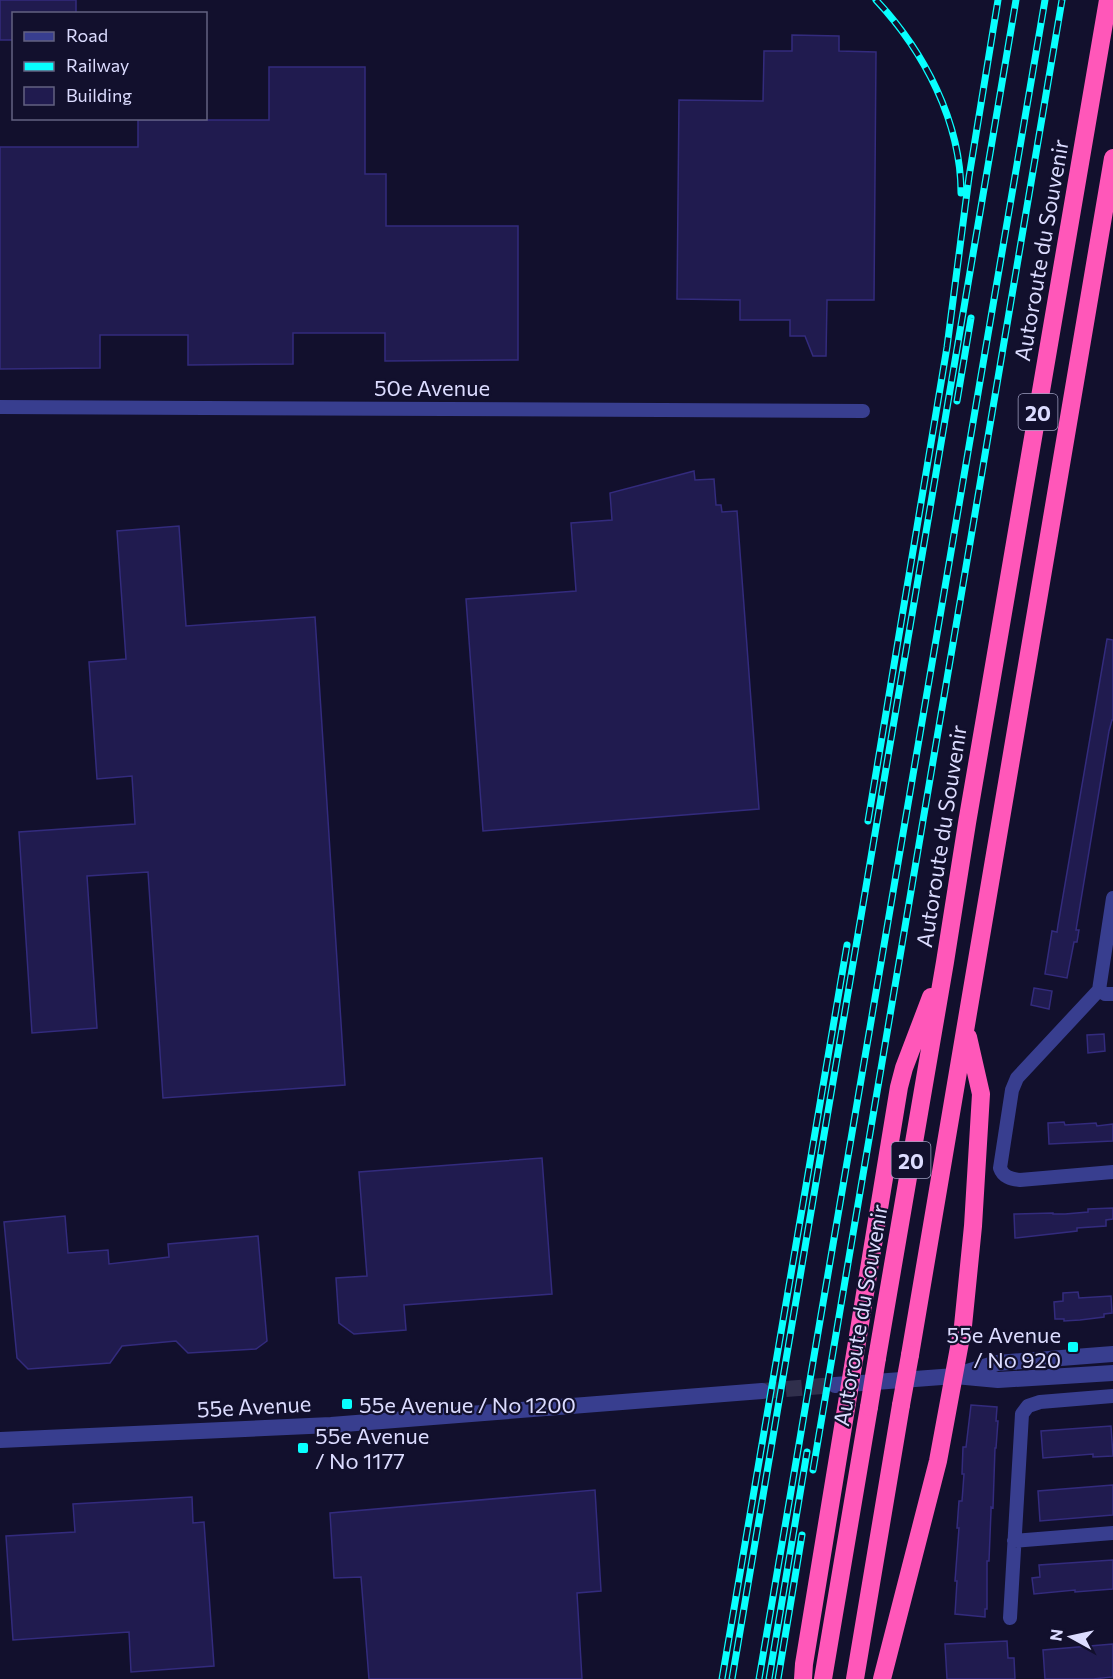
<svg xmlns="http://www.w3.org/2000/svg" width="1113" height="1679" font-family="Commissioner,sans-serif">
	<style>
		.building { fill: #201b4f; stroke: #332b7d; stroke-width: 1.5 }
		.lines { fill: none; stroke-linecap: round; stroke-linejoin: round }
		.tertiary-tunnel { stroke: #302f4c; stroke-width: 16; stroke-dasharray: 16 8; stroke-linecap: butt }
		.minor { stroke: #383e8f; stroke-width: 14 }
		.tertiary { stroke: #383e8f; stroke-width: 16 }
		.motorway { stroke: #ff57b9; stroke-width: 18 }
		.rail-casing { stroke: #08fffe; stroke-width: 7 }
		.rail { stroke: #12102d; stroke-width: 4.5; stroke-dasharray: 14; stroke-linecap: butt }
		.motorway-bridge { stroke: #ff57b9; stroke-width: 18 }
		.poi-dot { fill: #08fffe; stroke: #12102d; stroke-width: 2 }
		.labels { text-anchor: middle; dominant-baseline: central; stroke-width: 4.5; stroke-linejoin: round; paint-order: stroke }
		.shield { fill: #12102d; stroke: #9f9fc0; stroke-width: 1.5 }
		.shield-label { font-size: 21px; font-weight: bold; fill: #dcdcff }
		.street-label { font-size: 22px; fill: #dcdcff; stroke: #12102d }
		.poi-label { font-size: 22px; fill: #dcdcff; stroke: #12102d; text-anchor: start }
	</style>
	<rect width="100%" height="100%" fill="#12102d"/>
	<path class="building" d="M0 0H76V14H14V40H0Z
		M792 35 839 36V51L876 52 874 300H827L826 356H813L805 336H790V320H740V300L677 299 679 100 763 101 764 51H792Z
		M269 67H365V174H386V226H518V360L385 361V333H293V364L188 365V335H100V368L0 369V147H138V120H269Z
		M694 471 695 480 714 479 716 505H721L722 512 737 511 759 809 483 831 466 599 576 591 571 523 612 520 610 493Z
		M179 526 186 626 315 617 345 1085 163 1098 148 872 87 876 97 1028 32 1033 19 832 135 824 132 776 97 779 89 662 126 659 117 531Z
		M1107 639 1113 640V720H1112L1109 731 1076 930H1079L1077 942H1074L1067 978 1045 974 1052 931 1057 932 1058 925Z
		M1034 988 1052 991 1049 1009 1031 1005Z
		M1104 1034 1105 1051 1088 1053 1087 1035Z
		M1064 1122 1065 1125 1096 1123 1097 1126 1113 1124V1141L1049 1144 1048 1123Z
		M542 1158 552 1294 404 1305 406 1330 354 1334 339 1323 336 1278 367 1276 359 1172Z
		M1113 1208V1219L1106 1220V1226L1077 1228V1231L1015 1238 1014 1214 1053 1213V1214H1065L1088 1212V1209Z
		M65 1216 68 1253 108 1250 109 1264 169 1257 168 1244 258 1236 267 1341 256 1349 188 1353 176 1341 122 1346 110 1363 28 1369 17 1358 4 1222Z
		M1078 1292 1079 1298 1111 1296 1112 1313 1104 1314V1317L1080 1320 1064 1321V1319H1055L1054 1302 1063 1301V1293Z
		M971 1405 997 1407 996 1421H998L996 1448H995L993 1508 991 1507V1511L989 1561H987V1609H985V1617L955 1614 957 1581H955L959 1528H957L959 1501H962L964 1474H962L963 1447H966Z
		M1111 1426 1113 1456 1093 1457V1454L1043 1458 1041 1431Z
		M1113 1485V1515L1040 1521 1038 1491Z
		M595 1490 601 1591 577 1593 582 1679H369L361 1577 334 1578 330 1513Z
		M192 1497 193 1523 204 1522 214 1666 131 1672 129 1632 13 1640 6 1536 75 1532 73 1504Z
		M1113 1560V1589L1075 1592V1590L1034 1594 1032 1578 1040 1577 1039 1565Z
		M1007 1641 1008 1658H1014L1015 1679H947L945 1644Z
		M1113 1644V1677L1093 1679H1045L1043 1650Z"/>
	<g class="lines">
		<path class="tertiary-tunnel" d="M762 1391 835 1385"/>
		<path class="minor" d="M0 407 863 411
			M1113 898 1099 990 1017 1078 1012 1090 1000 1168C1003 1177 1011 1179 1020 1180L1113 1172
			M1099 990 1105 994H1113
			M1014 1541 1113 1533
			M1010 1618 1022 1414 1028 1406 1040 1402 1113 1396"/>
		<path class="tertiary" d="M964 1373 997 1363 1113 1354
			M835 1385 955 1376 998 1380 1113 1373
			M0 1440 331 1425 762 1391"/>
		<path class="motorway" d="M910 1355 1113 158
			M877 1358 945 962 967 823 1108 0
			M803 1679 804 1664 899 1087 904 1068 931 997
			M823 1679 869 1407
			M855 1679 901 1405
			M882 1679 938 1461 963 1326 973 1226 981 1094 968 1037"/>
		<g class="rail-casing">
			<path id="rail" d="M876 0C924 51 961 122 961 193
				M957 401 971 318
				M868 821 947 347 969 177 998 0
				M813 1470 1062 0
				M722 1679 847 945
				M732 1679 1016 0
				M759 1679 1045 0
				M769 1679 807 1452
				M778 1679 802 1535"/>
		</g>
		<use href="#rail" class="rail"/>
		<path class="motorway-bridge" d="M901 1405 910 1355
			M869 1407 877 1358"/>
	</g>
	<g class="poi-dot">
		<rect x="1067" y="1341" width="12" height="12" rx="3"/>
		<rect x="341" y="1398" width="12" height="12" rx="3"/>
		<rect x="297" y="1442" width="12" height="12" rx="3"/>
	</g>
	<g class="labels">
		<g class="shield">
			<rect x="1018.5" y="394" width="39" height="36" rx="4.5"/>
			<rect x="891.5" y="1142" width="39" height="36" rx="4.5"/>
		</g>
		<g class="shield-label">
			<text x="1038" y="412">20</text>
			<text x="911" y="1160">20</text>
		</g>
		<g class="street-label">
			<text transform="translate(1041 250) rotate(-80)">Autoroute du Souvenir</text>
			<text x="432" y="387">50e Avenue</text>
			<text transform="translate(941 836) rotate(-81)">Autoroute du Souvenir</text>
			<text transform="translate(860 1315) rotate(-80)">Autoroute du Souvenir</text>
			<text transform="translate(254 1406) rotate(-3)">55e Avenue</text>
		</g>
		<g class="poi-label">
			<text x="1061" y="1334" text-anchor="end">55e Avenue<tspan x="1061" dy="25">/ No 920</tspan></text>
			<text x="359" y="1404">55e Avenue / No 1200</text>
			<text x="315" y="1435">55e Avenue<tspan x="315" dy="25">/ No 1177</tspan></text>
		</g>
	</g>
	<rect x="12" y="12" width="195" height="108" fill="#12102d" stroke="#636281" stroke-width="1.5"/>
	<rect x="24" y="32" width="30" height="9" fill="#383e8f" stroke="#636281" stroke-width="1.5"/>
	<text x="66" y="42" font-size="18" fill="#dcdcff">Road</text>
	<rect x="24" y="62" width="30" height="9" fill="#08fffe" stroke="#636281" stroke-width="1.5"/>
	<text x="66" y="72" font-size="18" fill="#dcdcff">Railway</text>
	<rect x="24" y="87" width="30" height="18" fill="#201b4f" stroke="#636281" stroke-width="1.5"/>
	<text x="66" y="102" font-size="18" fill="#dcdcff">Building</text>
	<g transform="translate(1071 1637) rotate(278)" stroke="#12102d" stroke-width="4.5" paint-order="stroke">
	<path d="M0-4.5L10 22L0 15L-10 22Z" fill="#dcdcff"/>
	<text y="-9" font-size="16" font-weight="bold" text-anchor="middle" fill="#dcdcff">N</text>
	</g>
</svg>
